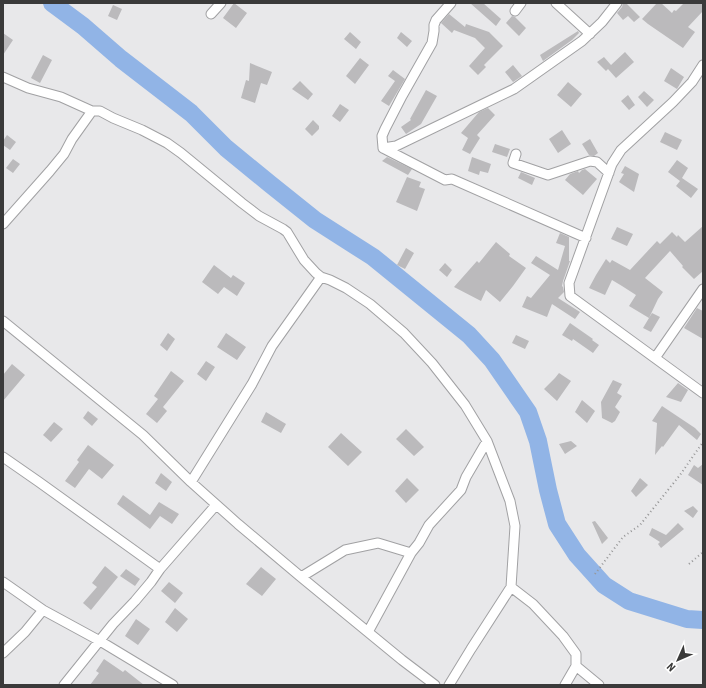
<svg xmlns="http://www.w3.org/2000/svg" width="706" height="688" font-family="'Roboto Condensed',sans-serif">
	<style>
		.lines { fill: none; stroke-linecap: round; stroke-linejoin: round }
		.river { stroke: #91b4e6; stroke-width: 18 }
		.building { fill: #bbbabc }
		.street-casing { stroke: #a1a1a3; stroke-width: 11 }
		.path { stroke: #969697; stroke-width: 2; stroke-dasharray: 1 3; stroke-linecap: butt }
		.street { stroke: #fff; stroke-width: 9 }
	</style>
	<rect width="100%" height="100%" fill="#e8e8ea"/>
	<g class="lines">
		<path class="river" d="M52 3 83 26 121 59 191 113 226 148 270 184 315 220 373 257 469 335 492 360 528 412 538 441 548 490 557 524 577 555 604 585 629 601 687 619 703 620"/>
	</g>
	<path class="building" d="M234 3 247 13 236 28 223 18Z
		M470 3H483L501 19 496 26Z
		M623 3H626L640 17 634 22 628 16 623 20 617 13 622 7Z
		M657 3H661L672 13 674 10 676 11 684 3H703V11L688 27 695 32 683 48 648 24 642 19Z
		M113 5 122 9 117 20 108 16Z
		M449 14 465 27 466 24 489 32 503 46 484 65 486 67 478 75 469 66 485 48 475 38 454 30 452 33 441 23Z
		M512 16 515 17 526 28 519 36 506 23Z
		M578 31 579 33 572 40 543 61 540 55Z
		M350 32 361 42 356 49 344 39Z
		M401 32 412 41 407 47 397 38Z
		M3 33 13 40 3 55Z
		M625 52 634 62 616 78 608 69 606 71 597 62 604 57 611 65Z
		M43 55 52 60 40 83 31 78Z
		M360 58 369 65 355 84 346 76Z
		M250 63 272 72 267 85 261 83 255 103 241 98 246 80 249 81Z
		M513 65 522 76 513 82 505 72Z
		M671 68 684 77 677 89 664 81Z
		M393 70 405 79 389 106 381 101 395 81 388 76Z
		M300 81 313 94 308 100 292 89Z
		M568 82 582 94 571 107 557 95Z
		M426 90 437 96 421 124 406 134 401 127 411 120 410 119Z
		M644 91 654 100 647 107 638 97Z
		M628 95 635 105 629 110 621 101Z
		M340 104 349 110 340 122 332 116Z
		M488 108 495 115 477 135 480 138 470 154 462 150 468 138 461 133 479 112Z
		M313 120 319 126V129L312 136 305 129Z
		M562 130 571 144 558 153 549 139Z
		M665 132 682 140 677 150 660 142Z
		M7 135 16 142 10 150 3 145V141Z
		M590 139 598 153 594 156 589 155 582 144Z
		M495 144 510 149 507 157 492 152Z
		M387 157 412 169 408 175 382 161Z
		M472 157 491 164 488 173 480 171 479 175 468 171Z
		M13 159 20 164 13 173 6 168Z
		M677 160 688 168 682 178 698 189 691 198 676 186 680 181 668 172Z
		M625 166 639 174 634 192 619 182 624 174 621 173Z
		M585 169 597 179 583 195 565 180 570 174 578 171 579 173 582 170Z
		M521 172 535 178 532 185 518 178Z
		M407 177 421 182 419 187 425 189 417 211 396 202Z
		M703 226V271L694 279 682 267 683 266 670 251 645 278 663 292 658 299 649 318 629 306 636 295 622 286 612 280 605 295 589 288 596 275 606 259 610 263 612 260 630 270 657 241 660 244 672 232 677 237 678 235 685 242Z
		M617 227 633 234 627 246 611 239Z
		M560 233 569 237V261H570L563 281 562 286 563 287 564 292 558 298 580 312 575 319 552 304 547 317 522 307 527 296 531 298 550 275 531 263 536 256 558 270 565 246 556 243Z
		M496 242 510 254 509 256 526 268 513 286 500 302 486 290 481 301 454 287 477 261 479 263Z
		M406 248 414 253 405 269 397 265Z
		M445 263 452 270 447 277 439 270Z
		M214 265 231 278 233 275 245 283 237 296 224 287 218 294 202 282Z
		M697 308 703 311V339L684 328Z
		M652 313 660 317 651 332 643 328Z
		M570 323 593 339 592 340 599 345 593 353 573 339 572 341 562 335Z
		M168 333 175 339 167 351 160 345Z
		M226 333 246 347 237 360 217 347Z
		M516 335 529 341 525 349 512 343Z
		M206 361 215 367 206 381 197 374Z
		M12 364 25 375 3 401V375Z
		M171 371 184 381 163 407 167 411 157 423 146 414 158 399 154 396Z
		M559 373 571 381 557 401 544 389 555 378Z
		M613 380 622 384 617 393 622 396 615 407 620 412 615 421 612 423 602 418 601 402Z
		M678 383 688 390 681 402 666 397Z
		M582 400 595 411 587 423 575 412Z
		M662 406 695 428 701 434 697 440 679 425 663 447 662 446 655 455 657 423 652 421Z
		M88 411 98 419 92 426 83 418Z
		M266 412 286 424 281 433 261 422Z
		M54 422 63 429 51 442 43 435Z
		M406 429 424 447 414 456 396 439Z
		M341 433 362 452 348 466 328 447Z
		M571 441 577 446 565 454 559 444Z
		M88 445 114 465 102 479 89 469 75 488 65 481 79 462 77 460Z
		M703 464V485L688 475 694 465 698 468Z
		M161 473 172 482 166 491 155 483Z
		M407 478 419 490 406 503 395 491Z
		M640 478 648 485 636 497 631 491Z
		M123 495 150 515 159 502 179 514 172 524 160 516 150 529 117 504Z
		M693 506 698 511 693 518 684 511Z
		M595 521 608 538 602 544 592 522Z
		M678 523 684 529 661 548 658 544 660 542 649 535 652 528 666 535Z
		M105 566 118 577 91 610 83 603 97 587 92 583Z
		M261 567 276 579 262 596 246 584Z
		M126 569 140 579 135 586 120 576Z
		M169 582 183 593 175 603 161 591Z
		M175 608 188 619 177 632 165 622Z
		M136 619 150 629 138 645 125 636Z
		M104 659 123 672 125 670 144 685H90L99 673 96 671Z"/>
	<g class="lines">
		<g class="street-casing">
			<path id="street" d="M556 3 590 34
				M515 11 521 3
				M211 14 221 3
				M703 65 692 82 673 102 621 150 612 164 569 283 570 296 703 393
				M3 77 28 88 61 97 92 111H100L113 118 142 130 167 143 181 153 242 203 259 216 283 229 287 232 304 260 316 273 321 277 330 280 346 288 370 304 404 333 432 363 465 405 487 441 510 501 515 526 511 587 533 604 563 636 576 654V666L565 685
				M383 148 396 146 514 89 582 41 602 22 617 3
				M383 148 445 180 452 179 586 238
				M383 148 382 136 385 129 402 96 432 43 434 31V25L436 20 451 3
				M516 154 513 163 548 175 590 161 597 162 609 173
				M3 224 50 171 64 154 72 139 92 111
				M3 321 143 435 191 482 238 524 301 577 402 660 435 685
				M655 358 703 289
				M3 457 39 482 160 569
				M191 482 252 384 272 346 321 277
				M301 577 345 550 378 543 411 553
				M3 582 43 610 100 641 173 685
				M368 632 411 553 419 543 429 525 461 490 466 477 487 441
				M3 653 25 632 43 610
				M576 666 599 685
				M64 685 113 624 135 601 151 582 160 569 216 505
				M449 685 471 649 511 587"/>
		</g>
		<path class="path" d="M689 564 703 552
			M595 574 623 537 640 525 680 475 703 442"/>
		<use href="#street" class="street"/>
	</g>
	<rect width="706" height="688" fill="none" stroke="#3a3a3a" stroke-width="8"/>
	<g transform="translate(678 660) rotate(225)" stroke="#ffffff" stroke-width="3" paint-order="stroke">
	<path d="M0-3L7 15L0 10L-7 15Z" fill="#3a3a3a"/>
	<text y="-6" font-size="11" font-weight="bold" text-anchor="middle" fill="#3a3a3a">N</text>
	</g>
</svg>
